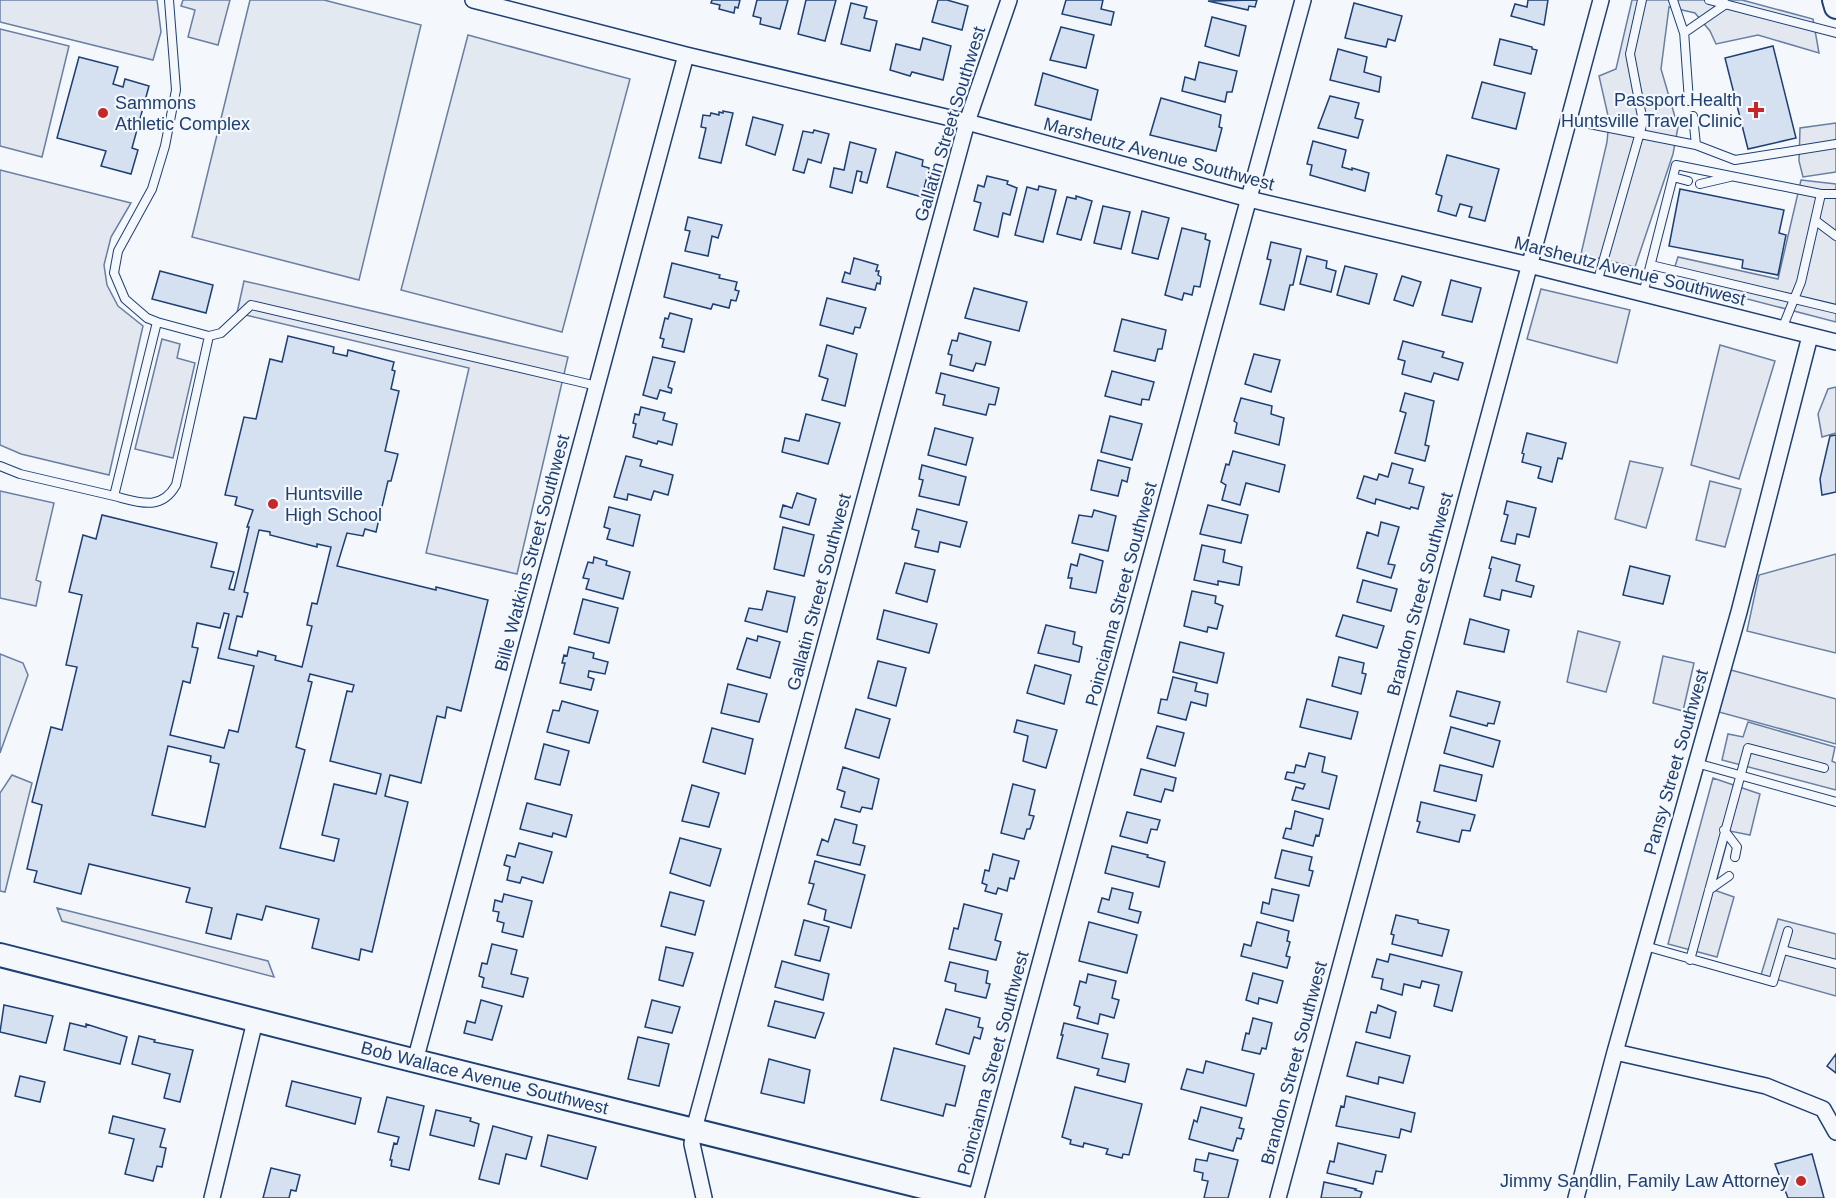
<svg xmlns="http://www.w3.org/2000/svg" width="1836" height="1198" font-family="Arial,sans-serif">
	<style>
		.green { fill: #e3e9f0; stroke: #687fa3; stroke-width: 1.5 }
		.parking { fill: #e3e8f0; stroke: #687fa3; stroke-width: 1.5 }
		.building { fill: #d5e0f0; stroke: #1d3f73; stroke-width: 1.5; fill-rule: evenodd }
		.lines { fill: none; stroke-linecap: round; stroke-linejoin: round }
		.service-casing { stroke: #1d3f73; stroke-width: 10 }
		.minor-casing { stroke: #1d3f73; stroke-width: 18 }
		.secondary-casing { stroke: #1d3f73; stroke-width: 26 }
		.service { stroke: #f4f7fb; stroke-width: 8 }
		.minor { stroke: #f4f7fb; stroke-width: 15 }
		.secondary { stroke: #f4f7fb; stroke-width: 22 }
		.poi-dot { fill: #c62828; stroke: #f4f7fb; stroke-width: 2 }
		.labels { text-anchor: middle; dominant-baseline: central; stroke-width: 4.5; stroke-linejoin: round; paint-order: stroke }
		.poi-label { font-size: 18px; fill: #1d3f73; stroke: #f4f7fb; text-anchor: end }
		.street-label { font-size: 18px; fill: #1d3f73; stroke: #f4f7fb }
	</style>
	<rect width="100%" height="100%" fill="#f4f7fb"/>
	<path class="green" d="M250 0H324L421 25 359 280 192 237Z
		M468 35 630 79 562 332 401 290Z
		M0 654 23 663 28 675 0 753Z"/>
	<path class="parking" d="M0 0H157L161 32 153 60 0 22Z
		M183 0H230L218 45 188 37 195 10 181 6Z
		M1632 0H1742L1813 19 1819 53 1758 35 1716 44 1710 31 1695 13 1669 7 1661 69 1678 127 1673 154 1635 267 1581 254 1607 142 1609 120 1599 76 1616 69Z
		M0 29 69 46 42 157 0 146Z
		M1836 123V172L1803 177 1799 161 1800 128Z
		M0 170 131 203 111 237 104 265 107 285 118 306 143 326 109 475 21 454 0 445Z
		M1801 180 1836 184V322L1671 279 1678 257 1778 279Z
		M244 281 568 357 517 574 426 553 469 368 237 313Z
		M1541 289 1630 310 1617 363 1527 339Z
		M162 339 180 344 177 358 195 363 173 458 135 449Z
		M1720 345 1775 361 1739 479 1691 465Z
		M1836 387V433L1822 437 1818 414 1828 389Z
		M1630 461 1663 468 1646 528 1615 519Z
		M1710 481 1741 489 1725 547 1696 540Z
		M0 491 54 503 36 580 41 582 36 606 0 598Z
		M1836 554V653L1747 631 1759 575Z
		M1578 631 1620 642 1606 692 1567 682Z
		M1663 656 1694 663 1683 711 1653 703Z
		M1731 670 1836 699V744L1719 712Z
		M1748 722 1835 747 1832 761 1836 763V790L1722 760 1728 734 1743 737Z
		M12 775 32 783 5 892 0 891V793Z
		M1713 778 1760 794 1750 835 1730 831 1714 890 1734 897 1717 957 1668 944Z
		M57 908 268 961 274 977 62 921Z
		M1778 919 1836 934V996L1761 975Z"/>
	<path class="building" d="M712 0H740L738 8 735 7 734 13 719 9 720 5 711 3Z
		M757 0H788L780 29 760 24 761 18 753 16Z
		M806 0H836L825 41 798 34Z
		M938 0H947L968 6 962 30 932 22Z
		M1066 0H1103L1101 9 1114 12 1111 25 1062 14Z
		M1257 0 1255 7 1249 6 1248 10 1208 1Z
		M1528 0H1548L1544 25 1511 16 1515 4 1527 7Z
		M851 3 867 7 864 18 877 21 870 51 841 44Z
		M1354 3 1402 16 1395 41 1388 39 1386 47 1345 38Z
		M1212 17 1246 26 1239 56 1205 46Z
		M1061 27 1094 35 1086 68 1050 60Z
		M923 38 951 46 943 80 912 72 910 76 890 70 896 44 920 50Z
		M1500 39 1532 47V49L1537 50 1531 74 1494 65Z
		M1773 46 1796 138 1748 149 1725 58Z
		M1338 49 1367 57 1364 72 1381 77 1379 92 1330 80Z
		M79 57 118 67 113 84 123 87 125 79 149 86 132 148 138 150 131 174 101 166 106 151 57 138Z
		M1199 62 1237 71 1232 92H1227L1225 102 1182 91 1185 77 1195 80Z
		M1043 73 1098 90 1091 120 1035 105Z
		M1482 82 1525 93 1516 129 1472 118Z
		M1330 96 1359 103 1355 118 1363 120 1358 138 1318 128Z
		M1161 98 1221 115 1219 127 1222 128 1216 151 1150 135Z
		M723 111 733 113 721 163 699 158 706 128 701 127 703 115 710 116 711 113 719 115V112L723 113Z
		M753 117 783 125 775 155 746 145Z
		M814 130 829 134 821 163 808 159 804 173 793 170 803 131 813 133Z
		M1313 141 1346 150 1342 167 1352 170V168L1369 173 1365 191 1310 175 1312 165 1307 164Z
		M850 142 876 149 867 183 860 181 862 172 857 171 852 193 830 187 834 168 844 170Z
		M896 152 923 160 922 166 929 168 922 197 887 187Z
		M1447 155 1499 169 1485 221 1469 217 1472 207 1460 204 1456 216 1438 211 1442 196 1436 194Z
		M987 176 1008 181 1007 184 1017 188 1010 215 1003 213 998 237 974 230 981 203 974 201 978 185 984 187Z
		M1039 186 1056 190 1043 242 1015 235 1027 187 1038 190Z
		M1680 189 1784 210 1779 233 1786 235 1778 275 1742 268 1743 260 1669 246Z
		M1076 196 1092 201 1081 240 1057 234 1067 197 1076 199Z
		M1103 206 1130 212 1121 249 1094 243Z
		M1142 211 1169 218 1158 259 1132 253Z
		M688 217 722 225 718 238 712 236 708 256 685 251 690 231 685 230Z
		M1182 228 1206 234 1205 239 1210 241 1200 287 1194 286 1192 295 1184 293 1182 300 1165 295Z
		M1271 242 1301 249 1293 285H1290L1284 310 1260 304 1271 260 1267 259Z
		M1307 256 1327 261 1326 268 1336 271 1331 292 1300 284Z
		M854 258 878 265 876 271H879L878 275 881 277 880 284 877 283 875 290 842 282 845 272 850 274Z
		M672 263 720 275 719 278 737 282 735 290 739 291 736 301 731 300 729 308 713 304 711 309 664 297Z
		M1345 266 1377 274 1369 304 1337 295Z
		M160 271 213 285 206 313 152 299Z
		M1402 276 1421 282 1413 306 1394 300Z
		M1451 280 1481 288 1472 322 1442 315Z
		M974 288 1027 302 1019 331 965 318Z
		M827 298 866 308 860 328 855 327 853 334 820 325Z
		M670 313 692 319 684 352 662 347 664 339 660 338 665 318 668 319Z
		M1122 319 1166 330 1162 349H1158L1155 361 1114 351Z
		M959 333 991 342 985 365 976 363 973 371 950 365 952 355 948 354 952 340 957 341Z
		M288 336 334 347 333 353 347 356 348 350 394 362 392 370 395 371 391 389 399 391 385 451 398 454 391 481H388L376 532 365 529 363 536 347 533 337 566 436 590V587L488 600 461 711 447 707 445 718 437 716 421 783 390 775 385 796 408 802 372 952 361 949 359 960 312 948 319 919 266 906 262 920 237 914 231 939 206 933 212 908 186 902 190 888 89 864 81 894 34 882 37 871 27 869 42 805 32 802 51 727 62 730 77 667 66 665 82 595 69 592 83 535 96 539 102 515 217 543 211 567 234 572 229 589 234 590 249 527H247L253 510 235 505 237 497 225 495 244 417 256 419 270 359 282 362ZM259 530 270 532V535L317 547V544L331 547 317 604 312 603 307 625 312 626 302 667 275 660 276 656 258 651 257 656 229 649 237 616 242 617 248 593 244 592ZM224 613 229 614 218 658 254 666 238 732 229 730 224 748 170 735 183 681 190 683 198 648 192 647 197 623 220 628ZM310 674 354 685 352 692 347 691 330 761 381 774 376 794 334 784 322 835 339 839 334 861 280 848 305 750 296 747 312 682 308 681ZM168 746 211 756 210 762 219 764 205 827 152 815Z
		M1403 341 1444 352 1442 357 1463 363 1458 380 1434 373 1431 382 1402 374 1405 361 1398 359Z
		M827 345 857 354 845 406 822 400 828 379 819 376Z
		M1254 354 1280 360 1271 392 1245 384Z
		M653 357 675 362 668 387 672 389 671 393 660 390 657 399 643 395Z
		M1112 371 1154 382 1149 400 1142 399 1141 405 1105 396Z
		M941 373 999 388 995 405 989 404 986 415 943 405 945 395 936 393Z
		M1405 393 1434 401 1425 445 1429 446 1425 461 1395 453 1406 413 1400 411Z
		M1241 398 1272 406 1271 414 1284 418 1279 445 1235 433 1237 423 1234 421Z
		M641 407 665 413 663 420 677 424 672 445 658 441 657 444 633 437 636 424 633 423 635 414 639 415Z
		M806 414 840 423 828 464 782 452 785 438 799 441Z
		M1110 416 1142 424 1132 460 1101 452Z
		M935 428 973 438 966 465 928 455Z
		M1527 433 1566 443 1562 459 1558 458 1552 482 1538 478 1541 467 1522 462 1524 454 1522 453Z
		M1836 435V492L1822 495 1820 479 1830 436Z
		M1233 451 1285 465 1279 492 1246 483 1240 505 1222 500 1226 485 1221 482 1226 464 1229 465Z
		M626 456 642 460 640 466 673 475 668 495 654 491 651 500 628 494 627 500 614 497Z
		M1098 460 1130 468 1127 482 1122 480 1118 496 1091 490Z
		M1392 463 1413 469 1409 483 1424 487 1418 509 1411 507 1410 509 1376 499 1375 504 1357 498 1364 476 1377 480 1379 474 1388 477Z
		M922 465 966 477 959 505 919 496 923 480 919 479Z
		M797 493 816 499 809 525 780 517 783 505 792 508Z
		M1507 501 1536 508 1529 537 1517 534 1515 544 1501 541 1508 515 1504 514Z
		M1208 505 1248 515 1241 543 1200 534Z
		M609 507 640 515 633 546 607 539 610 529 604 527Z
		M917 509 967 522 960 547 940 542 938 552 915 547 919 531 912 529Z
		M1094 510 1116 516 1108 551 1072 543 1079 515 1092 517Z
		M1381 522 1399 527 1388 564 1395 565 1391 578 1357 568 1367 532 1378 536Z
		M783 527 814 535 804 576 774 569Z
		M1202 545 1225 550 1223 562 1242 567 1239 585 1218 581V585L1194 580Z
		M1080 554 1103 561 1096 593 1070 588 1072 578H1068L1071 564 1077 566Z
		M594 557 607 561 606 565 630 572 623 599 586 589 589 579 583 578 588 562 593 563Z
		M1492 557 1520 565 1516 581 1534 586 1531 597 1502 590 1500 600 1484 596 1491 569 1489 568Z
		M905 563 935 570 927 602 896 593Z
		M1630 566 1670 576 1663 604 1623 595Z
		M1363 580 1397 589 1391 611 1357 602Z
		M767 591 795 597 787 632 745 621 749 608 762 610Z
		M1192 591 1216 596 1215 603 1223 606 1217 629 1208 627 1207 632 1184 626Z
		M583 599 618 608 609 643 574 634Z
		M884 610 937 624 929 653 877 639Z
		M1343 615 1384 626 1377 648 1336 636Z
		M1470 619 1509 630 1504 652 1464 644Z
		M1046 625 1075 632 1073 644 1082 647 1079 662 1038 653Z
		M758 636 780 642 770 678 737 669 747 638 757 641Z
		M1180 642 1224 653 1217 683 1173 672Z
		M569 647 594 653 593 658 608 662 605 674 589 671 588 677 594 679 591 690 560 683 565 663H562L564 655 567 656Z
		M1339 657 1364 663 1362 673 1366 674 1361 694 1332 686Z
		M878 661 906 668 896 706 868 698Z
		M1035 665 1071 675 1064 704 1027 693Z
		M1173 677 1197 683 1195 691 1208 694 1206 706 1191 702 1186 720 1158 713 1161 699 1167 700Z
		M728 684 767 694 759 722 721 713Z
		M1457 691 1500 702 1494 724 1488 723 1487 726 1450 716Z
		M1307 699 1358 712 1351 739 1300 727Z
		M562 701 598 711 589 743 547 732 553 710 559 711Z
		M856 709 890 719 879 758 845 748Z
		M1017 720 1057 730 1046 768 1023 761 1028 736 1014 732Z
		M1157 726 1184 733 1175 766 1147 758Z
		M1451 727 1500 741 1493 767 1444 753Z
		M712 728 753 739 745 774 703 762Z
		M544 744 569 751 560 785 535 779Z
		M1309 753 1325 757 1322 772 1337 776 1329 809 1292 800 1296 787 1303 789 1305 784 1285 779 1287 772 1294 773 1296 765 1305 767Z
		M1440 765 1482 775 1476 801 1434 791Z
		M843 767 879 779 872 809 862 807 860 812 841 807 845 792 837 789Z
		M1141 769 1176 778 1173 791 1165 789 1161 802 1134 795Z
		M1013 784 1035 790 1029 815 1034 816 1030 829H1027L1024 839 1001 833Z
		M692 785 719 793 709 827 682 821Z
		M1421 802 1475 815 1470 831 1462 830 1459 842 1417 832 1420 822 1417 821Z
		M527 803 572 815 566 837 553 833 552 837 520 829Z
		M1295 811 1323 819 1319 836 1316 835 1313 846 1283 838 1286 828 1291 829Z
		M1127 812 1160 820 1157 830 1151 829 1147 843 1120 836Z
		M835 819 857 825 853 843 865 846 860 865 817 855 822 839 828 842Z
		M680 838 721 849 710 886 670 873Z
		M519 843 552 852 543 883 522 877 520 883 507 880 510 867 504 865 507 855 515 857Z
		M1112 846 1148 855 1147 857 1165 862 1159 887 1105 873Z
		M1282 850 1312 857 1309 870 1313 871 1309 886 1275 878Z
		M993 854 1019 861 1014 879 1010 878 1007 891 998 888 996 894 985 891 987 885 982 883 985 870 989 871Z
		M815 861 865 875 851 928 824 920 826 910 808 904 814 884 809 883Z
		M1112 888 1133 893 1129 909 1141 912 1138 923 1098 912 1102 898 1109 900Z
		M1272 889 1299 895 1293 921 1261 913 1263 902 1269 904Z
		M670 892 704 901 695 935 661 926Z
		M504 894 532 901 523 937 502 932 504 923 497 921 499 912 493 911 495 900 502 902Z
		M964 904 1002 914 995 940 1001 942 996 960 949 949 954 928 958 929Z
		M1396 915 1418 920V923L1449 930 1442 956 1392 944 1394 935 1391 934Z
		M804 920 829 927 820 961 795 955Z
		M1089 922 1137 935 1127 973 1079 961Z
		M1257 922 1289 931 1287 941 1290 942 1286 956 1290 957 1287 968 1241 956 1244 944 1251 946Z
		M492 944 517 950 511 974 528 978 523 997 482 987 484 978 479 976 482 963 487 964Z
		M666 947 693 953 683 986 659 980Z
		M1390 954 1462 972 1452 1011 1434 1006 1439 985 1422 981 1420 988 1404 984 1402 995 1381 989 1383 979 1372 977 1377 959 1388 962Z
		M782 961 829 974 823 1000 775 987Z
		M950 962 988 971 986 983 990 984 986 998 955 991 956 984 945 981Z
		M1253 973 1283 981 1277 1003 1259 998 1258 1004 1246 1000Z
		M1088 974 1116 981 1112 998 1119 1000 1114 1018 1100 1014 1098 1024 1077 1018 1080 1007 1074 1005 1080 981 1086 983Z
		M481 1000 502 1006 492 1040 464 1033 467 1021 475 1023Z
		M652 1000 680 1007 672 1033 645 1027Z
		M775 1001 824 1013 815 1038 768 1026Z
		M4 1005 53 1016 46 1043 0 1032Z
		M1378 1005 1396 1012 1390 1038 1366 1032 1371 1012 1376 1013Z
		M946 1009 980 1018 978 1027 983 1028 980 1039 974 1037 969 1054 936 1044Z
		M1253 1018 1272 1023 1266 1049 1262 1048 1260 1054 1242 1050 1246 1033 1249 1034Z
		M70 1023 86 1027V1024L127 1037 120 1064 64 1050Z
		M1064 1023 1108 1034 1102 1058 1129 1064 1125 1082 1097 1075 1099 1069 1057 1058 1063 1035H1061Z
		M139 1036 155 1040 154 1042 193 1050 180 1102 164 1098 170 1074 132 1064Z
		M638 1037 669 1044 659 1086 628 1079Z
		M1356 1042 1410 1056 1403 1083 1379 1077 1378 1084 1347 1076Z
		M894 1048 965 1066 955 1106 946 1104 943 1116 881 1100Z
		M1836 1054V1073L1827 1066Z
		M769 1059 810 1070 804 1103 761 1093Z
		M1206 1061 1254 1074 1246 1106 1181 1089 1187 1069 1203 1073Z
		M20 1076 45 1082 40 1102 15 1096Z
		M292 1081 361 1098 355 1124 286 1106Z
		M1075 1087 1142 1104 1129 1155 1123 1154 1122 1158 1106 1154 1108 1149 1084 1143 1083 1147 1070 1144 1071 1140 1062 1137Z
		M1346 1096 1415 1113 1411 1132 1401 1129 1399 1138 1336 1126 1341 1106 1344 1107Z
		M387 1097 424 1106 409 1170 391 1166 392 1160H390L394 1143 397 1144 399 1137 378 1132Z
		M1201 1107 1242 1118 1239 1128 1244 1129 1241 1139 1237 1138 1233 1151 1189 1139 1194 1120 1197 1122Z
		M436 1110 471 1118 470 1121 479 1124 474 1146 430 1135Z
		M113 1116 165 1129 160 1147 166 1148 162 1167 157 1166 153 1181 125 1174 134 1139 109 1133Z
		M493 1126 532 1137 526 1159 506 1154 499 1184 479 1179Z
		M548 1135 596 1147 587 1179 541 1166Z
		M1338 1143 1386 1155 1382 1172 1376 1171 1373 1184 1327 1173 1330 1161 1334 1162Z
		M1209 1153 1238 1160 1228 1198H1204L1208 1181 1202 1180 1203 1173 1194 1171 1196 1159 1207 1161Z
		M1812 1154 1824 1198H1788L1775 1164Z
		M271 1168 300 1175 296 1191 291 1190 289 1198H263Z
		M1324 1182 1356 1189 1355 1190 1362 1192 1360 1198H1321Z"/>
	<g class="lines">
		<g class="service-casing">
			<path id="service" d="M1673 0 1684 33 1726 4
				M1709 0 1836 33
				M1684 31 1689 101
				M1693 116 1696 145 1735 160 1836 144
				M1569 120 1696 145
				M1673 177 1688 181
				M1700 184 1730 177
				M1821 194H1836
				M1816 221 1836 236
				M1651 265 1836 309
				M1597 283 1643 122 1630 54 1642 0
				M1643 294 1676 165 1821 194 1801 282 1782 329
				M209 336 221 333 251 305 597 386
				M0 466 20 474 114 496 157 322 147 318 125 299 114 273 118 251 152 189 165 146 176 90 169 0
				M114 496C138 502 161 512 176 485L209 336 157 322
				M1696 763 1836 802
				M1724 830 1737 847 1735 857
				M1709 890 1729 876
				M1645 946 1773 982 1788 931
				M1783 950 1836 964
				M1690 960 1748 748 1824 768"/>
		</g>
		<g class="minor-casing">
			<path id="minor" d="M473 0 686 55 967 122 1249 199 1529 265 1836 342
				M1615 1052 1766 1086 1823 1109 1836 1132
				M415 1061 686 55
				M212 1198 255 1021
				M704 1198 692 1144 694 1129 967 122 1009 0
				M976 1198 1303 0
				M1278 1198 1601 0
				M1576 1198 1615 1052 1739 612 1810 336"/>
		</g>
		<g class="secondary-casing">
			<g id="secondary">
				<path d="M1834 0 1836 7"/>
				<path id="s1" d="M0 955 392 1055 967 1198"/>
			</g>
		</g>
		<use href="#service" class="service"/>
		<use href="#minor" class="minor"/>
		<use href="#secondary" class="secondary"/>
	</g>
	<g class="poi-dot">
		<path d="M1753 101h6v6h6v6h-6v6h-6v-6h-6v-6h6z"/>
		<circle cx="103" cy="113" r="6"/>
		<circle cx="273" cy="504" r="6"/>
		<circle cx="1801" cy="1181" r="6"/>
	</g>
	<g class="labels">
		<g class="poi-label">
			<text x="1742" y="100">Passport Health<tspan x="1742" dy="21">Huntsville Travel Clinic</tspan></text>
			<text x="115" y="103" text-anchor="start">Sammons<tspan x="115" dy="21">Athletic Complex</tspan></text>
			<text x="285" y="494" text-anchor="start">Huntsville<tspan x="285" dy="21">High School</tspan></text>
			<text x="1789" y="1181">Jimmy Sandlin, Family Law Attorney</text>
		</g>
		<g class="street-label">
			<text transform="translate(950 124) rotate(-73)">Gallatin Street Southwest</text>
			<text transform="translate(1159 154) rotate(15)">Marsheutz Avenue Southwest</text>
			<text transform="translate(1630 271) rotate(14)">Marsheutz Avenue Southwest</text>
			<text transform="translate(532 553) rotate(-75)">Bille Watkins Street Southwest</text>
			<text transform="translate(819 592) rotate(-75)">Gallatin Street Southwest</text>
			<text transform="translate(1121 594) rotate(-75)">Poincianna Street Southwest</text>
			<text transform="translate(1420 594) rotate(-75)">Brandon Street Southwest</text>
			<text transform="translate(1676 762) rotate(-74)">Pansy Street Southwest</text>
			<text transform="translate(993 1063) rotate(-75)">Poincianna Street Southwest</text>
			<text transform="translate(1294 1063) rotate(-75)">Brandon Street Southwest</text>
			<text stroke="none"><textPath href="#s1" startOffset="500">Bob Wallace Avenue Southwest</textPath></text>
		</g>
	</g>
</svg>
